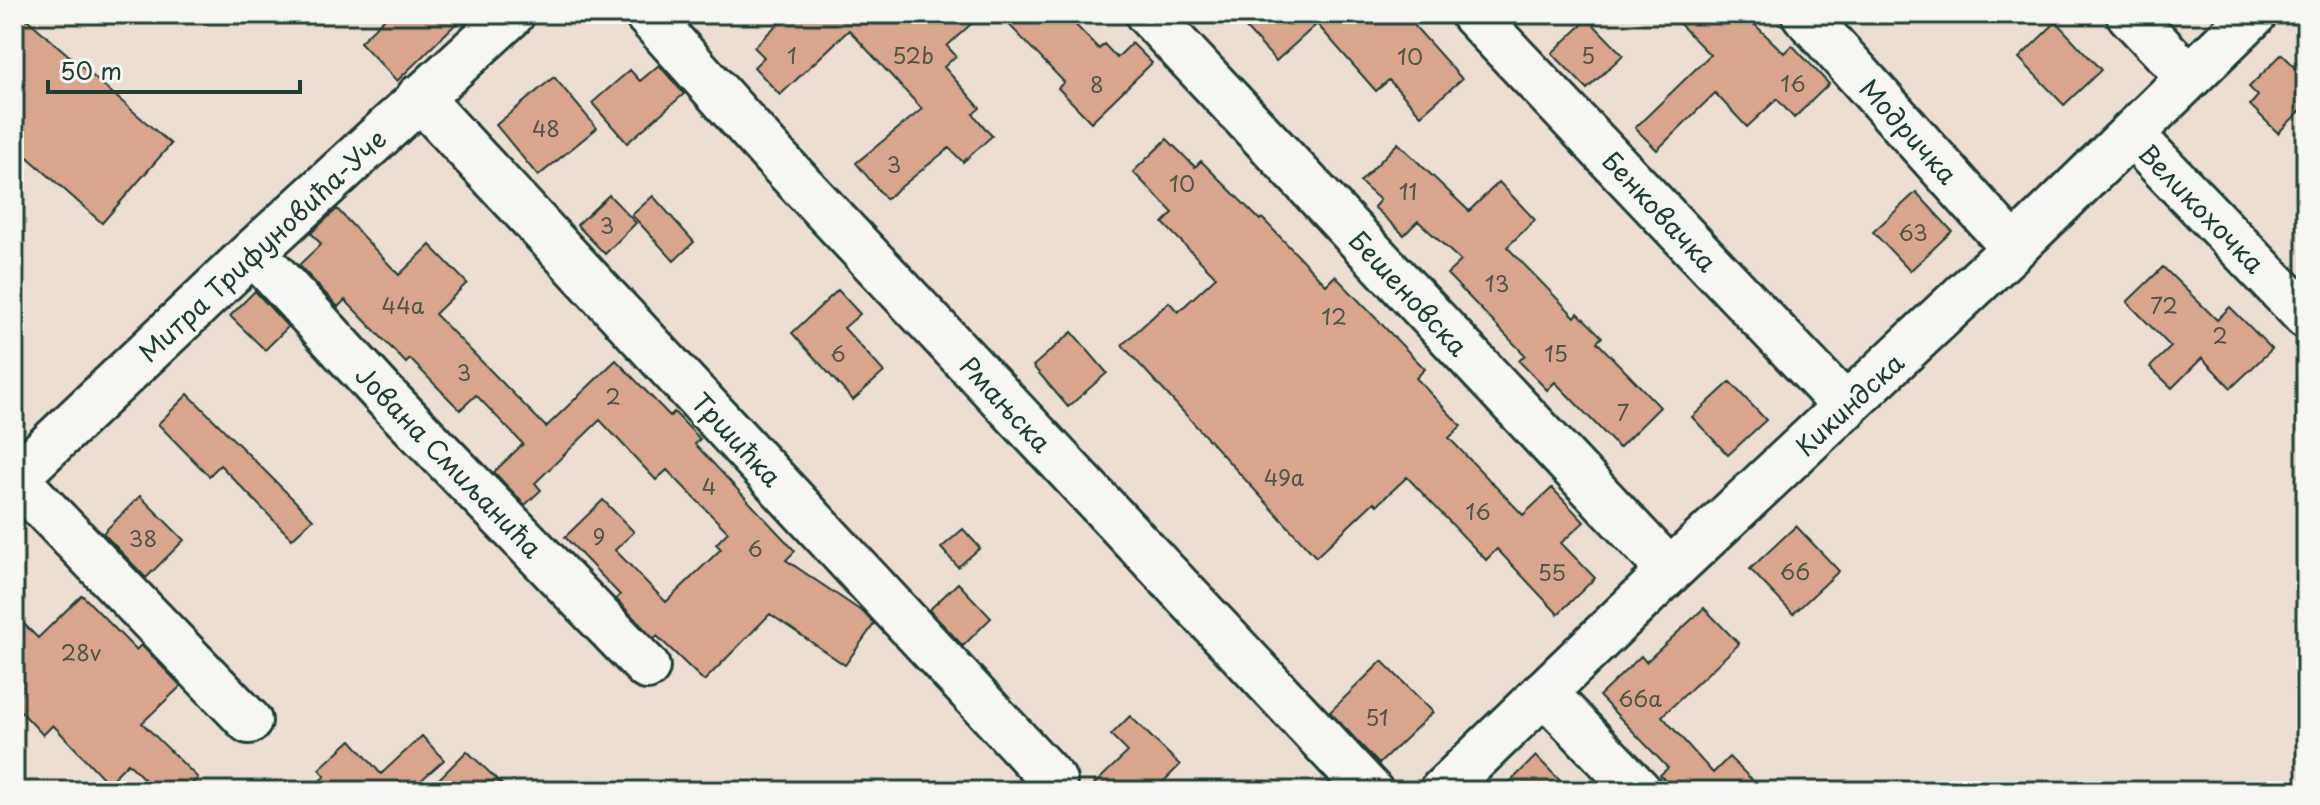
<svg xmlns="http://www.w3.org/2000/svg" width="2320" height="805" font-family="'Playpen Sans',sans-serif">
	<style>
		.building { fill: #d9a58d; stroke: #1f3d34; stroke-width: 2 }
		.lines { fill: none; stroke-linecap: round; stroke-linejoin: round }
		.minor-casing { stroke: #1f3d34; stroke-width: 50 }
		.minor { stroke: #f6f6f2; stroke-width: 44 }
		.labels { text-anchor: middle; dominant-baseline: central; stroke-width: 7; stroke-linejoin: round; paint-order: stroke }
		.number-label { font-size: 22px; fill: #4e574a }
		.street-label { font-size: 26px; fill: #1f3d34; stroke: #f6f6f2 }
	</style>
	<rect width="100%" height="100%" fill="#edded4"/>
	<filter id="ink" filterUnits="userSpaceOnUse"><feTurbulence type="fractalNoise" baseFrequency=".0125" numOctaves="2"/><feDisplacementMap in="SourceGraphic" scale="16" xChannelSelector="R" yChannelSelector="G"/><feConvolveMatrix kernelMatrix="1 2 1 2 8 2 1 2 1" color-interpolation-filters="sRGB"/></filter>
	<g filter="url(#ink)">
		<path class="building" d="M14 14H21L171 144 102 223 14 145Z
			M389 14H466L397 81 360 42Z
			M788 14H982L947 46 956 56 944 67 980 108 973 114 992 136 963 162 949 148 886 199 856 163 922 109 849 30 780 95 754 67 764 57 754 47Z
			M999 14H1065L1099 49 1104 44 1117 58 1132 43 1152 63 1091 122 1058 88 1064 82Z
			M1233 14H1404L1462 79 1421 115 1389 80 1376 91 1317 24 1276 61Z
			M1670 14H1744L1784 53 1792 45 1829 84 1794 118 1777 99 1747 127 1715 93 1657 150 1635 128 1710 55Z
			M1588 19 1623 55 1587 89 1552 53Z
			M2056 22 2101 70 2064 105 2019 58Z
			M2282 54 2306 78V105L2278 133 2250 105 2258 96 2249 87Z
			M659 65 684 94 627 143 592 103 630 70 640 81Z
			M554 77 597 128 538 176 496 125Z
			M1167 139 1195 167 1201 161 1260 220 1262 218 1326 285 1335 276 1425 369 1416 378 1461 426 1449 438 1523 515 1552 488 1584 522 1561 543 1595 578 1558 614 1497 549 1486 560 1407 477 1377 505 1374 502 1316 557 1122 345 1169 302 1178 312 1216 277 1163 223 1173 213 1133 172Z
			M1398 143 1469 211 1499 182 1535 220 1507 247 1575 317 1578 313 1602 337 1597 342 1660 407 1619 448 1555 382 1547 390 1519 361 1525 355 1447 274 1461 261 1418 221 1404 235 1374 207 1380 200 1360 182Z
			M1916 192 1952 231 1910 271 1873 232Z
			M609 195 636 223 605 254 577 225Z
			M653 196 694 242 674 261 632 215Z
			M337 209 399 275 430 245 467 283 435 314 546 427 616 360 670 416 674 412 700 439 695 444 795 551 786 560 864 613 874 624 845 665 770 614 704 681 657 636 654 639 616 599 620 595 565 537 603 500 634 532 615 550 666 602 721 549 716 544 728 532 667 470 656 480 600 420 535 483 541 490 525 505 494 472 523 444 476 395 460 410 410 359 406 363 345 300 338 307 299 265 321 244 311 233Z
			M2163 267 2217 320 2230 307 2272 349 2231 388 2202 358 2172 388 2150 367 2171 347 2127 302Z
			M838 290 860 314 844 328 884 372 853 400 792 333Z
			M255 291 288 327 265 350 230 316Z
			M1072 332 1107 373 1068 407 1033 366Z
			M1730 382 1766 420 1728 455 1692 417Z
			M188 394 313 519 292 539 220 465 209 476 158 424Z
			M140 496 184 540 146 578 103 533Z
			M1796 526 1839 571 1793 614 1750 569Z
			M963 529 980 548 958 567 941 548Z
			M958 583 991 618 963 646 929 610Z
			M82 595 136 650 141 645 181 686 142 723 198 778 185 791H156L128 763 108 783 53 725 43 735 14 704V614L38 638Z
			M1704 608 1739 644 1662 716 1713 773 1729 757 1763 791H1674L1660 775 1668 768 1599 696 1641 656 1646 662Z
			M1382 661 1433 712 1379 764 1330 712Z
			M1130 716 1180 765 1154 791H1087L1128 752 1111 735Z
			M422 736 444 760 409 791H309L325 776 319 769 351 740 381 774Z
			M467 751 509 791H427Z
			M1536 756 1570 791H1501Z"/>
		<g class="lines">
			<g class="minor-casing">
				<path id="minor" d="M647 14 775 157 1370 791
					M1148 14 1670 571
					M1473 14 1846 407
					M1804 14 2014 248
					M2129 14 2189 77
					M419 97 1054 781
					M2132 135 2306 316
					M253 252 386 397 647 667
					M15 478 249 721
					M14 479 253 252 512 14
					M1544 692 1639 791
					M1442 791 1670 571 2014 248 2254 14"/>
			</g>
			<use href="#minor" class="minor"/>
		</g>
	</g>
	<g class="labels">
		<g class="number-label">
			<text x="792" y="54">1</text>
			<text x="913" y="54">52b</text>
			<text x="1588" y="54">5</text>
			<text x="1410" y="55">10</text>
			<text x="1793" y="82">16</text>
			<text x="1097" y="83">8</text>
			<text x="546" y="127">48</text>
			<text x="894" y="163">3</text>
			<text x="1182" y="182">10</text>
			<text x="1408" y="190">11</text>
			<text x="607" y="224">3</text>
			<text x="1913" y="231">63</text>
			<text x="1497" y="282">13</text>
			<text x="403" y="304">44a</text>
			<text x="2164" y="304">72</text>
			<text x="1334" y="315">12</text>
			<text x="2220" y="334">2</text>
			<text x="838" y="352">6</text>
			<text x="1556" y="352">15</text>
			<text x="464" y="371">3</text>
			<text x="613" y="395">2</text>
			<text x="1623" y="411">7</text>
			<text x="1284" y="476">49a</text>
			<text x="709" y="485">4</text>
			<text x="1478" y="510">16</text>
			<text x="599" y="535">9</text>
			<text x="143" y="537">38</text>
			<text x="755" y="547">6</text>
			<text x="1795" y="570">66</text>
			<text x="1552" y="571">55</text>
			<text x="81" y="651">28v</text>
			<text x="1640" y="697">66a</text>
			<text x="1377" y="716">51</text>
		</g>
		<g class="street-label">
			<text transform="translate(1909 131) rotate(48)">Модричка</text>
			<text transform="translate(2202 208) rotate(46)">Великохочка</text>
			<text transform="translate(1660 211) rotate(47)">Бенковачка</text>
			<text transform="translate(262 245) rotate(-43)">Митра Трифуновића-Уче</text>
			<text transform="translate(1409 293) rotate(47)">Бешеновска</text>
			<text transform="translate(1006 404) rotate(47)">Рмањска</text>
			<text transform="translate(1849 404) rotate(-43)">Кикиндска</text>
			<text transform="translate(737 439) rotate(47)">Тршићка</text>
			<text transform="translate(449 461) rotate(46)">Јована Смиљанића</text>
		</g>
	</g>
	<rect width="2320" height="805" fill="none" stroke="#f6f6f2" stroke-width="48"/>
	<rect x="24" y="24" width="2272" height="757" fill="none" stroke="#1f3d34" stroke-width="3" filter="url(#ink)"/>
	<path d="M48 80v12h252v-12" fill="none" stroke="#1f3d34" stroke-width="4"/>
	<text x="60" y="80" font-size="24" fill="#1f3d34" stroke="#f6f6f2" stroke-width="6" paint-order="stroke">50 m</text>
</svg>
